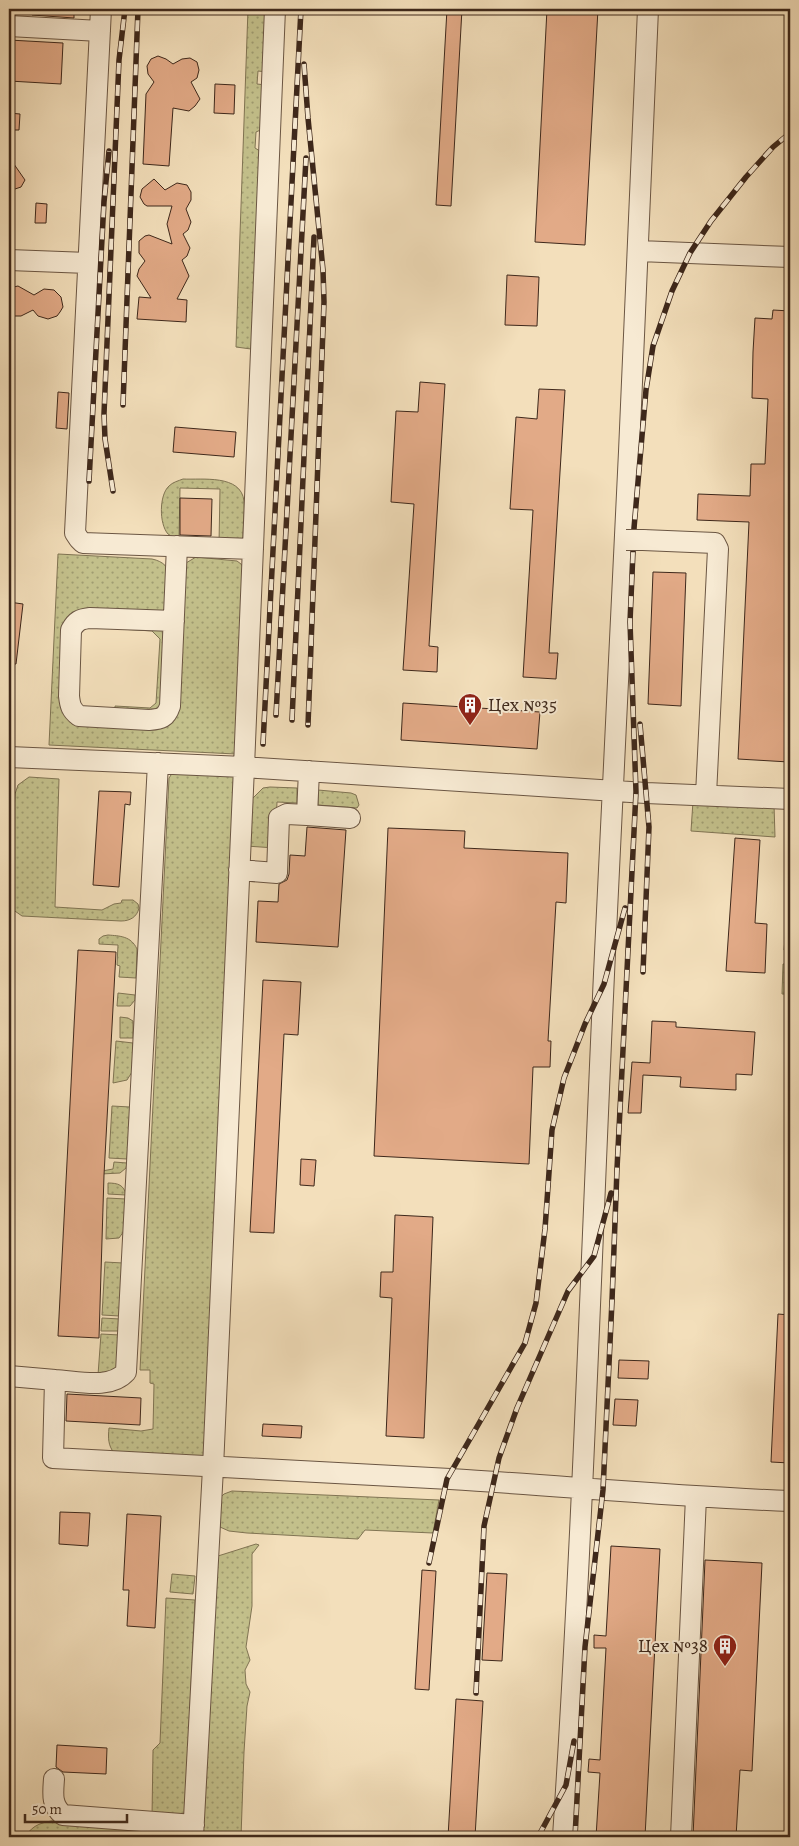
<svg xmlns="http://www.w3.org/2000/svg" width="799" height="1846" font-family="Alegreya,serif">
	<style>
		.grass { fill: url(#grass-dots); stroke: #807453 }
		.building { fill: #e2aa87; stroke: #3e281b }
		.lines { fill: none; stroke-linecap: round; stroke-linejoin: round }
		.minor-casing { stroke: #6b5643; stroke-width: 22 }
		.minor { stroke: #f7ead3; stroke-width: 20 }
		.rail-casing { stroke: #3e281b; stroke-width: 5.5 }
		.rail { stroke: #f7ead3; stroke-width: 4; stroke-dasharray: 11; stroke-linecap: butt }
		.minor-bridge-casing { stroke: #6b5643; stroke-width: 22; stroke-linecap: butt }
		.minor-bridge { stroke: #f7ead3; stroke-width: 20 }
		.labels { text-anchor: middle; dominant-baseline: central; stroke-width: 4; stroke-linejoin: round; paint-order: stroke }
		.poi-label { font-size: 19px; fill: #3e281b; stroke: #f7ead3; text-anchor: start }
	</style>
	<defs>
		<pattern id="grass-dots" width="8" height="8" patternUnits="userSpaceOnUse" patternTransform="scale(1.25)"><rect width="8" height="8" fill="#c3c08b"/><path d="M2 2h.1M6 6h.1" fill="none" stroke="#a09c71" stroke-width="1.8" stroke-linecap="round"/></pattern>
	</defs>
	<rect width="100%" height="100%" fill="#f3dfbb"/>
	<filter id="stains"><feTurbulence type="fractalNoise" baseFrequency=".004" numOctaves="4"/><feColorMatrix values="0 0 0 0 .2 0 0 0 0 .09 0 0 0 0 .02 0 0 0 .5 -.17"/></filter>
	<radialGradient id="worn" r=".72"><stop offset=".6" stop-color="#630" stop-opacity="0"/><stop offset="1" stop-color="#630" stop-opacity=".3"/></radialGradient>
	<path class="grass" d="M248 9H269L267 72 258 71 257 84 266 85 265 128 256 132 255 148 263 153 251 349 236 347Z
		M183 479C202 480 241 474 244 501 245 513 243 526 243 537L240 541 219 544 220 489 180 488 179 539C175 538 171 536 168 534 159 524 159 495 169 486 173 482 178 481 183 479Z
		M58 554 152 559C176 564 170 584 171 604L163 612H82L66 708 160 724 186 563 196 557 237 561 241 564 244 569 236 754 49 745Z
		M120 625 164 629 165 709 115 713V706L150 708 156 703 160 639 152 631 120 629Z
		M173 772 231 773 236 779 206 1458 114 1453C108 1445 108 1438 109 1428L141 1431 153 1429 154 1384 150 1383V1370H140L169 778Z
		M29 777 59 779 55 907 102 910 114 904 121 903 122 900H133L138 904 139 908C137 917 130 921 121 921L22 916 12 909 9 899 15 794 18 785Z
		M270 787 297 788V803L277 802 275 848 246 846 252 799 263 788Z
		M318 790 351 793 356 795 359 805 357 808 318 805Z
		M693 801 774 805 775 837 691 831Z
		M790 882V950H784Z
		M108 935C120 936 131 936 137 949L136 978 119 977 120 966 117 965 118 945 99 944V939L103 936Z
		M783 964H790V994H782Z
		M118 993 135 995V1000L130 1006H117Z
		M120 1017 128 1018 133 1021V1038H120Z
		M116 1041 133 1043 132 1072 127 1080 113 1083Z
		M112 1106 130 1107 127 1159 109 1158Z
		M114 1162 127 1163 126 1168 120 1173 101 1174 102 1171 113 1169Z
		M108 1183C118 1183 124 1185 126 1195L108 1194Z
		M107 1198 126 1199 124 1231 119 1238 106 1239Z
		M105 1262 123 1263 120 1316 102 1315Z
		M102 1318 120 1319V1331H101Z
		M101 1334 120 1335 117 1366 114 1371 98 1375Z
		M232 1491 439 1500 433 1533 365 1530 358 1539 247 1533 229 1531 220 1527 221 1497 224 1494Z
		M256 1544 259 1545 252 1554V1606L246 1647 250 1660 245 1670 246 1684 250 1692 247 1706 244 1752 241 1837H203L218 1556Z
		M172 1574 195 1576 193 1594 170 1592Z
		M166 1598 195 1600 185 1813 182 1816 152 1817 153 1750 160 1743Z
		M58 1820 182 1833V1837H25C33 1824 43 1822 58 1820Z"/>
	<path class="building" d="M32 9H74V18L32 15Z
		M447 9H462L451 206 436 205Z
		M547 9H598L585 245 535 242Z
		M9 40 63 43 61 84 9 81Z
		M158 56 166 59 173 64 182 59 190 58 197 62 199 70 197 78 191 82 200 99 195 106 189 111 173 108 169 166 143 164 146 94 154 82 148 74 147 66 151 59Z
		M215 84 235 85 234 114 214 113Z
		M9 113 20 114 19 130H9Z
		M9 157 25 180 21 187 9 191Z
		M154 179 165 190 177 183 187 185 191 192V200L186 209 191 222 188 230 183 234 190 248 187 256 182 260 189 276 177 299 187 300 186 322 137 319 139 297 151 298 137 276 139 269 145 261 139 253V241L145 236 149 235 172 244 167 224 172 206H147L144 204 140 197 142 189Z
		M36 203 47 204 46 223H35Z
		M507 275 539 277 537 326 505 325Z
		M18 286 34 295 44 289 54 290 61 297 63 307 60 312 57 316 48 319 38 316 33 310 21 316H9V288Z
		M773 310 790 311V729L789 762 738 759 749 522 697 520 698 494 750 496 751 464H765L768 399 752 398 753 352 755 318 772 319Z
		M420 382 445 384 429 646 438 647 437 672 403 670 414 504 391 502 396 411 418 412Z
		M539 389 565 390 549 653H558L556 679 523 677 533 510 510 509 516 417 537 419Z
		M58 392 69 393 67 429 56 428Z
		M175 427 236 432 234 457 173 452Z
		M180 498 212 499 211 536 180 535Z
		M653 572 686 573 681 706 648 704Z
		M9 602 23 604 16 664H9Z
		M403 703 540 712 537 749 401 740Z
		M99 791 131 792 130 805 125 804 119 887 93 885Z
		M307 827 346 830 338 947 256 942 258 901 278 902 279 884 287 880 289 874 290 855 305 856Z
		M388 828 465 831 464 848 568 853 566 903 556 902 548 1041H551L550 1067H533L529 1164 374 1156Z
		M735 838 760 840 755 923 767 924 765 973 726 971Z
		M78 950 116 952 104 1175 99 1338 58 1336Z
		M263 980 301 982 298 1035 284 1034 274 1233 250 1232Z
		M652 1021 676 1022V1027L755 1032 752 1075 736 1074V1090L680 1087 681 1077 643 1075 641 1113H628L632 1062 650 1063Z
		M301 1159 316 1160 314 1186 300 1185Z
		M395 1215 433 1217 424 1438 386 1436 392 1298 380 1297 381 1272H393Z
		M778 1314 790 1315V1463L771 1462Z
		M619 1360 649 1361 648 1379 618 1378Z
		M67 1394 141 1398 140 1425 66 1421Z
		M615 1399 638 1400 636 1426 613 1425Z
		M263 1424 302 1426 301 1438 262 1436Z
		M60 1512 90 1513 88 1546 59 1544Z
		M127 1514 161 1516 155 1628 127 1626 129 1590H123Z
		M611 1546 660 1549 645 1837H596L600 1773 588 1772 589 1759 600 1760 606 1648H594V1635L606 1636Z
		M705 1560 762 1563 752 1771 740 1770 736 1837H693Z
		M422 1570 436 1571 429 1690 415 1689Z
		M487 1573 507 1574 502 1661 482 1660Z
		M456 1699 483 1701 475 1837H448Z
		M57 1745 107 1748 106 1774 63 1772 56 1767Z"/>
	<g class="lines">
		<g class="minor-casing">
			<path id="minor" d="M101 9 75 533 79 539 83 543 253 549
				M9 26 100 31
				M639 251 790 257
				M9 260 88 263
				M643 540 715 543 718 549 706 795
				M174 621 90 618C80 619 76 621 71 630L69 696C70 705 71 710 79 716L149 720C161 719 166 718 170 706L177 546
				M9 757 244 767 646 793 790 799
				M307 815 350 818
				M239 870 277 873 279 818 287 814 307 815 309 771
				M9 1376 55 1380 53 1458C185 1466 318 1471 450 1479 564 1486 677 1497 790 1501
				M55 1380C77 1381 110 1390 126 1372L158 763
				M54 1779C53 1793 51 1805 63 1815L194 1825
				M193 1837 213 1468 244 767 275 9
				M563 1837C582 1550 591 1262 604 974 619 652 636 331 648 9
				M681 1837 696 1497"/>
		</g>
		<use href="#minor" class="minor"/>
		<g class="rail-casing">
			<path id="rail" d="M304 64 308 118 323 270 324 302 308 725
				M123 405 138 9
				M89 481 104 202 109 151
				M113 491 105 439 104 414 119 60 125 9
				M276 715 306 158
				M292 720 314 237
				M640 724 649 827 643 972
				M263 744 301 9
				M429 1563 447 1479 525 1343 536 1303 545 1229 552 1130 564 1078 585 1024 604 984 625 908
				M476 1693 484 1526 499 1458 517 1408 568 1291 594 1256 611 1193
				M538 1837 566 1785 574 1741
				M575 1837 585 1647 603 1490 612 1301 617 1169 636 792 630 622 634 528 646 390 653 346 672 291 690 253 711 221 746 177 773 147 790 133"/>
		</g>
		<use href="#rail" class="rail"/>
		<g class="minor-bridge-casing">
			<path id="minor-bridge" d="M626 540H643"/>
		</g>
		<use href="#minor-bridge" class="minor-bridge"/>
	</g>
	<defs>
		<g id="building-pin" transform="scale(1.25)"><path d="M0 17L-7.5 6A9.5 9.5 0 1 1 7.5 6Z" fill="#8f2418" stroke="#f7ead3"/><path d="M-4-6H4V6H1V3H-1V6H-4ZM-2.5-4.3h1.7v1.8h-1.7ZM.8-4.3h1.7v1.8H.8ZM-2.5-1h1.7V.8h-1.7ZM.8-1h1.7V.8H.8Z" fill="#fff"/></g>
	</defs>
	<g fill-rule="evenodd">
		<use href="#building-pin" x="470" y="705"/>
		<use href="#building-pin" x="725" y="1646"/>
	</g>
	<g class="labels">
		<g class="poi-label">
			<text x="488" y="705">Цех №35</text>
			<text x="708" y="1646" text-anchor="end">Цех №38</text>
		</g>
	</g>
	<rect width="799" height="1846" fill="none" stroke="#f3dfbb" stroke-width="30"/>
	<rect x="10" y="10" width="779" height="1826" fill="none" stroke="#3e281b" stroke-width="2.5"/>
	<rect x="15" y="15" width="769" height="1816" fill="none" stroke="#3e281b"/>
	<path d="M25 1814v8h102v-8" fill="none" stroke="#3e281b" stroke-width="2.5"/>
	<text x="32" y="1814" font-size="15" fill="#3e281b" stroke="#f7ead3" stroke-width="4" paint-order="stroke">50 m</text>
	<rect width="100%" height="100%" filter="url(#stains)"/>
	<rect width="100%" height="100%" fill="url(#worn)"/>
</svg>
